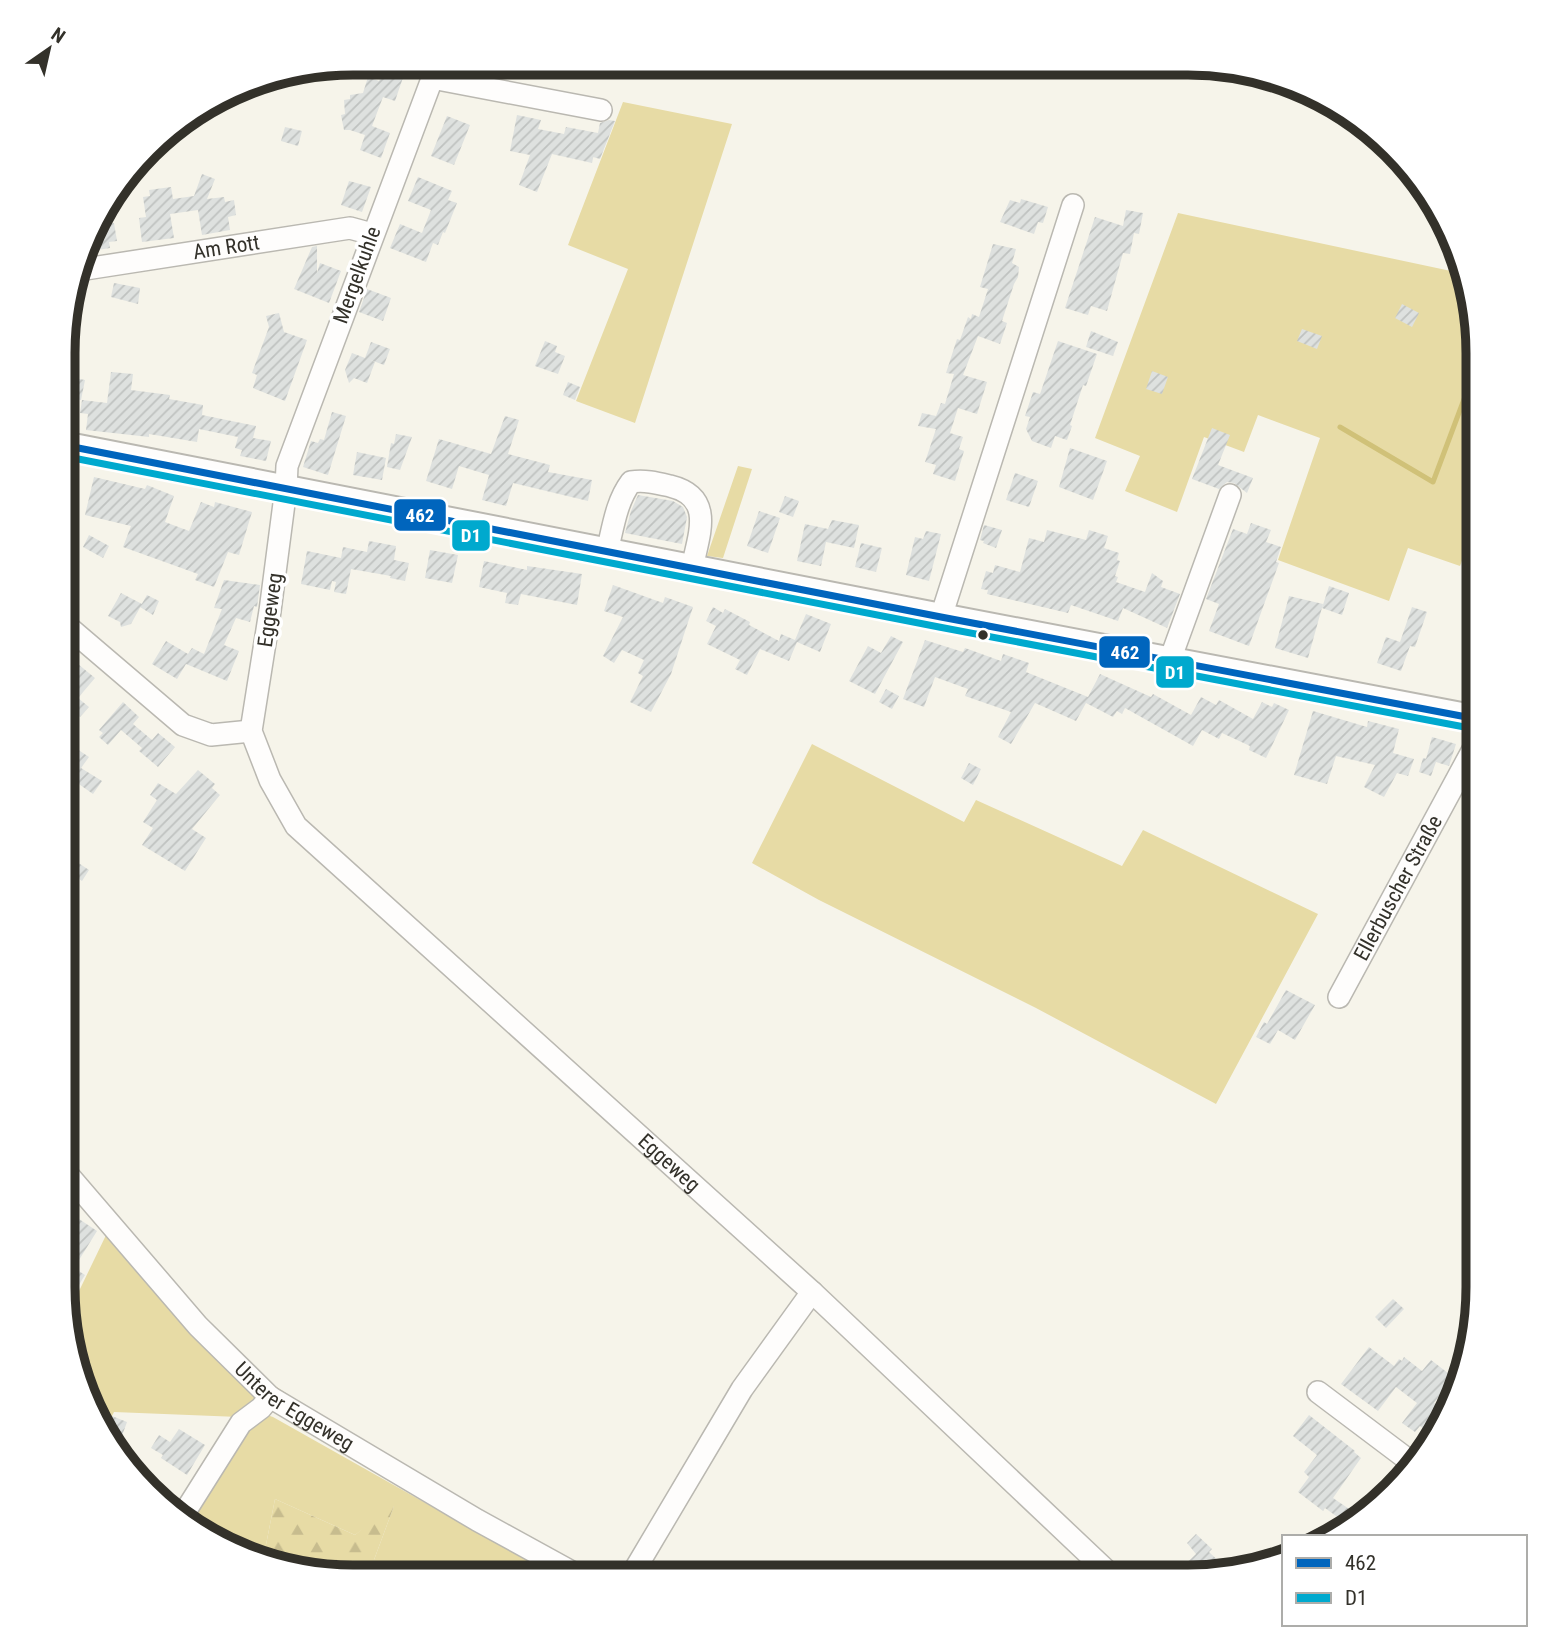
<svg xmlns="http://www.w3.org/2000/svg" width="1541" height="1640" font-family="'Roboto Condensed',sans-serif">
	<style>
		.grass { fill: #e7dba5 }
		.forest { fill: url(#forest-firs) }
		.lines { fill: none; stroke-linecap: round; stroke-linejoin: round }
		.stream { stroke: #d0c178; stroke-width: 5 }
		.building { fill: url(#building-hatch) }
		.minor-casing { stroke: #bab8b1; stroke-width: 24 }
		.major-casing { stroke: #bab8b1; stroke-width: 30 }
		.minor { stroke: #fefdfc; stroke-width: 21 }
		.major { stroke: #fefdfc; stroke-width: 26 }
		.bus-1-casing { stroke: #fff; stroke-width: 12 }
		.bus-2-casing { stroke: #fff; stroke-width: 12 }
		.bus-1 { stroke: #0065bd; stroke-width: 7 }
		.bus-2 { stroke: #00a9ce; stroke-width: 7 }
		.bus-dot { fill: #33312a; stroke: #fff; stroke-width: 2.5 }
		.labels { text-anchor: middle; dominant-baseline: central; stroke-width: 7; stroke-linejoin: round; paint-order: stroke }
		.street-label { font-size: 21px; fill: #33312a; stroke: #fff }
		.rim { fill: none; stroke: #33312a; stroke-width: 9 }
		.line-badge { stroke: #fff; stroke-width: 2.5 }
		.badge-label { font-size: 19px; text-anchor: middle; font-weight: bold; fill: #fff }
	</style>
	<defs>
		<pattern id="forest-firs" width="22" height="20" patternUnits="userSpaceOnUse" patternTransform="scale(1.75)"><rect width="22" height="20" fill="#e7dba5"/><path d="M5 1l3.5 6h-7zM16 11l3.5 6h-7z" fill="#c7bc8e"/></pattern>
		<pattern id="building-hatch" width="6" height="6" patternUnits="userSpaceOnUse" patternTransform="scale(1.75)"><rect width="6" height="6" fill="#dee1df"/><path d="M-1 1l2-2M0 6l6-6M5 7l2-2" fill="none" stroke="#bfc2c0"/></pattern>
	</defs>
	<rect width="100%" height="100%" fill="#f6f4ea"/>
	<path class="grass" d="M623 102 732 124 635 423 576 401 628 269 568 245Z
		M1178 213 1465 274 1477 335V521L1460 566 1408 548 1389 601 1278 560 1320 438 1258 415 1244 452 1204 437 1177 512 1125 491 1140 456 1095 438Z
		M738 466 752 469 723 558 707 556Z
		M812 744 964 822 976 800 1122 866 1143 830 1318 914 1216 1104 1036 1008 819 900 752 863Z
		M108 1231 272 1384 383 1456 259 1398 239 1417 114 1412 104 1432 79 1380 66 1318Z
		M261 1413 273 1417 555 1576H368L394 1506 355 1535 275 1499 264 1555 209 1538 187 1518Z"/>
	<path class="forest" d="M275 1499 355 1535 391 1505 394 1506 368 1576H335L264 1555Z"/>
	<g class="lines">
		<path class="stream" d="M1468 388 1477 363
			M1340 427 1433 482 1466 394"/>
	</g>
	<path class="building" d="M386 63H408L395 101 383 97 372 126 390 133 381 158 360 150 365 135 350 130H344L341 115 345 114 344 100 350 99V95L363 93 368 77 379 81Z
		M517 115 541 120 538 129 564 134 566 127 598 133 600 123 609 120 615 121 600 159 593 157 596 144 592 163 552 154 537 192 519 185 530 155 510 151Z
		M447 116 470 125 454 165 431 156Z
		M285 127 302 131 298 146 281 141Z
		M202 174 215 179 207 199 224 197 225 202 234 200 236 215 228 217 230 230 202 235 198 210 170 214 174 238 142 242 139 218 146 217 143 197 150 196 149 190 171 187 173 199 194 196Z
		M418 177 452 191 448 200 457 203 445 233 443 232 438 245 433 243 426 262 390 248 400 224 422 233 431 210 408 201Z
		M349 181 371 187 362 212 341 205Z
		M1021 199 1048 207 1043 223 1038 222 1034 234 1000 222 1010 200 1020 203Z
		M104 205 108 224 114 223 117 241 109 242 110 248 85 252Z
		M1126 210 1143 213 1139 234 1134 233 1130 254 1123 253 1107 311 1091 306 1088 315 1065 308 1095 217 1123 226Z
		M993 244 1016 249 1012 263 1019 267 1018 277 1014 284 1002 321 1007 323 1000 344 978 336 963 375 987 382 977 414 958 408 950 433 963 437 959 449 964 451 955 481 933 474 936 465 925 462 936 429 918 426 922 413 936 416 941 403 945 404 954 374 946 373 957 339 960 340 968 317 971 319 972 314 979 317 988 289 980 287Z
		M317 246V273L320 263 341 271 329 303 294 289 312 247Z
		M114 283 140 288 138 304 111 297Z
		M367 289 391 298 383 321 359 312Z
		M1402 304 1419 313 1412 327 1395 318Z
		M279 313 284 332 307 340 285 401 253 388 257 375 252 373 269 327 266 316Z
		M1302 329 1322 336 1317 349 1297 341Z
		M1091 331 1118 342 1113 356 1086 347Z
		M545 341 557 346 555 352 565 356 558 374 535 366Z
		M1058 341 1097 354 1086 386 1083 385 1070 425 1072 426 1067 440 1055 436 1051 448 1032 441 1026 429 1030 417 1025 416 1033 392 1040 394Z
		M371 342 390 349 384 365 368 359 375 362 367 383 354 378 349 383 345 370 352 353 365 358Z
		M1152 371 1168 377 1162 394 1146 389Z
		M111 372 133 374 131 390 170 395 169 399 203 405 202 415 256 426 253 438 271 441 266 461 240 456 242 450 235 448 238 437 199 429 197 442 149 434V437L86 430 88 414 80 413 82 400 107 403Z
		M68 377 85 380 81 400 68 398Z
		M568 382 580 387 575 400 563 395Z
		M332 412 346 416 328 475 303 467 311 441 318 443 320 439 324 440Z
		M505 416 519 420 508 454 550 465 548 472 592 480 588 501 513 483 506 506 482 500 489 475 459 466 452 489 426 481 439 439 491 454Z
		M1212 428 1230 435 1218 465 1253 478 1247 493 1234 483 1227 482 1219 489 1192 479Z
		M396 434 412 437 400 470 387 467 391 443 394 444Z
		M1070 448 1107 461 1093 500 1059 487Z
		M357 452 386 458 382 480 353 475Z
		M1015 473 1038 481 1029 507 1006 500Z
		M94 477 145 489 147 485 174 496 165 522 189 531 201 502 214 507 215 502 252 512 239 555 228 552 214 587 195 580 198 574 123 547 131 526 85 515Z
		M638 495 673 501 683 507 687 517 682 544 625 533 631 511Z
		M785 496 799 501 793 517 779 512Z
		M759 511 780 518 768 553 747 546Z
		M832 520 859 525 854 548 826 542 821 566 797 561 805 524 828 529Z
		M1251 523 1271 530 1266 542 1281 547 1276 562 1279 563 1249 646 1209 631 1219 604 1206 599 1233 529 1247 534Z
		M984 525 1002 530 996 548 983 543 984 541 980 540Z
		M1047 530 1086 540 1089 530 1108 536 1104 548 1119 553 1117 560 1120 561 1115 576 1118 577 1116 582 1145 592 1152 573 1163 581 1161 587 1180 594 1167 628 1123 608 1118 621 1071 605 1068 613 987 594 988 590 981 589 986 571 993 573 995 565 1020 572 1029 538 1044 542Z
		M926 531 941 534 929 581 906 575 915 537 923 539Z
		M89 535 109 546 103 558 83 547Z
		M369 541 396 546 394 560 409 563 405 581 390 578 391 576 351 569 346 594 334 592 336 582 332 581 330 590 301 584 307 551 341 558 343 547 367 552Z
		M861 543 882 548 876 572 855 567Z
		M430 550 458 555 452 583 425 578Z
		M484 561 527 570V566L582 574 577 605 521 594 518 605 505 603 507 593 479 587Z
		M224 580 260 585 257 607 254 606 250 622 236 618 224 645 239 651 227 681 186 664 177 679 152 664 166 641 188 654 192 648 204 654 222 609 214 608Z
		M613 585 663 603 665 597 693 607 671 674 651 712 630 702 643 676 638 673 644 660 622 650 614 663 603 656 623 617 604 611Z
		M1329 586 1349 593 1342 615 1322 608Z
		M121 593 142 604 131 624 121 627 120 622 108 616Z
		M147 595 159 601 153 615 140 607Z
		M1289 596 1323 604 1308 658 1275 648Z
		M713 607 723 613 725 609 750 622 749 625 779 641 781 634 795 640 806 614 831 624 820 652 797 642 789 661 760 649 747 675 735 669 740 660 707 644 716 626 706 621Z
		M1412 607 1427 612 1415 647 1410 646 1401 671 1377 663 1386 637 1400 642Z
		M891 636 903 642 875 694 849 681 868 646 881 653Z
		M925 640 963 652 965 648 1001 661 1003 654 1029 663 1026 672 1088 697 1100 674 1151 697 1153 694 1191 715 1201 697 1216 705 1219 700 1253 719 1262 702 1272 707 1274 703 1289 710 1266 758 1249 750 1250 746 1222 733 1219 739 1202 730 1193 746 1125 708 1122 714 1117 711 1113 717 1086 703 1076 721 1035 703 1011 744 998 737 1011 712 965 696 968 689 935 677 924 707 903 699Z
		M78 664 95 678 78 698 89 707 80 717 70 708 66 712 67 666 72 671Z
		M886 689 899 696 892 709 879 702Z
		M123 702 139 717 133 724 152 740 158 733 175 747 158 767 139 751 142 748 121 730 108 745 99 737 103 733 99 730Z
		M1313 711 1367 727 1368 721 1399 729 1393 753 1414 759 1408 776 1397 773 1384 797 1364 787 1375 765 1336 756 1327 784 1294 775Z
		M1432 737 1456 744 1449 766 1436 762 1431 776 1419 772 1423 758 1431 760 1426 759Z
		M77 749 89 757 81 768 102 781 93 794 66 775V763Z
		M969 763 981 769 973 785 961 778Z
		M198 770 215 784 212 788 220 795 192 829 206 838 185 871 142 845 153 828 143 822 157 800 150 795 158 783 176 794Z
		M77 862 89 870 82 881 70 873Z
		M1286 990 1315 1005 1295 1040 1278 1030 1270 1044 1256 1037 1264 1022 1267 1024Z
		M64 1214 71 1218 73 1215 97 1231 74 1268 85 1275 64 1309Z
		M1393 1299 1404 1309 1386 1328 1375 1317Z
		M1369 1347 1394 1366 1399 1359 1402 1361 1404 1357 1422 1371 1431 1360 1453 1377 1434 1403 1443 1409 1438 1415 1443 1419 1433 1436 1420 1426 1415 1432 1402 1423 1417 1403 1396 1387 1378 1411 1341 1384Z
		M1309 1415 1355 1451 1354 1452 1361 1458 1333 1498 1355 1513 1347 1524 1325 1508 1323 1511 1298 1492 1309 1477 1304 1472 1317 1455 1293 1436Z
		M112 1416 127 1422 116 1452 105 1435Z
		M179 1429 205 1445 187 1475 161 1458 163 1455 151 1448 159 1435 170 1442Z
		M1196 1534 1212 1549 1209 1552 1226 1568 1220 1574 1206 1576H1173L1196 1554 1187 1543Z"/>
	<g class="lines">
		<g class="minor-casing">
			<g id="minor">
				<path id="s1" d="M438 63 287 466 286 488 270 611 251 731 270 780 296 826 812 1292 1112 1576"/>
				<path d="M432 78 601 110"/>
				<path id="s2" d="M79 270 350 228 372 234"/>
				<path d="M607 552C613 528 616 502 631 482 645 480 657 483 670 486 715 497 699 534 692 568"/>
				<path d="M941 617 1073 205"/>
				<path d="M67 626 183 725 211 735 251 731"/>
				<path d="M1170 660 1230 495"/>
				<path id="s3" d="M1339 997 1477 742"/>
				<path id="s4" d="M64 1170 198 1326 270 1397 477 1520 579 1576"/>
				<path d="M1318 1392 1411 1462"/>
				<path d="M183 1515 241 1423 261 1408 270 1397"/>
				<path d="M631 1576 742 1389 812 1292"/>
			</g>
		</g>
		<g class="major-casing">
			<path id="major" d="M68 446 941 617 1477 719"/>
		</g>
		<use href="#minor" class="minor"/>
		<use href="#major" class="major"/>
		<g class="bus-1-casing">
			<path id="bus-1" d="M68 446 941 617 1477 719"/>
		</g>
		<g class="bus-2-casing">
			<path id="bus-2" d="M68 457 939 627 1475 729"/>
		</g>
		<use href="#bus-1" class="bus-1"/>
		<use href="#bus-2" class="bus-2"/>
	</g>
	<circle class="bus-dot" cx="983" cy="635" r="6"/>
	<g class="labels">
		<g class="street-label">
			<text stroke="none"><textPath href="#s2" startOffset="149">Am Rott</textPath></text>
			<text transform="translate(357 275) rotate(-70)">Mergelkuhle</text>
			<text transform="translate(270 610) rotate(-82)">Eggeweg</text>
			<text stroke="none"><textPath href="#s3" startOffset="124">Ellerbuscher Straße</textPath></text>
			<text stroke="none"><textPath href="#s1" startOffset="1306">Eggeweg</textPath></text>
			<text stroke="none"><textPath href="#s4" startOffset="332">Unterer Eggeweg</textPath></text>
		</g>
	</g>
	<path d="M0 0H1541V1640H0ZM353 75H1188A278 278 0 0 1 1466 353V1287A278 278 0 0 1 1188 1565H353A278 278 0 0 1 75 1287V353A278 278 0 0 1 353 75Z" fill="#fff" fill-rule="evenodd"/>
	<path class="rim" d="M353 75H1188A278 278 0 0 1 1466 353V1287A278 278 0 0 1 1188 1565H353A278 278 0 0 1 75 1287V353A278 278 0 0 1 353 75Z"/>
	<g class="line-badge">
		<rect x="393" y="498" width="54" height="34" rx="7" fill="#0065bd"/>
		<rect x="451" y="519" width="40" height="33" rx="7" fill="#00a9ce"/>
		<rect x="1098" y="635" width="53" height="34" rx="7" fill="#0065bd"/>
		<rect x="1155" y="655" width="40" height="34" rx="7" fill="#00a9ce"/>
	</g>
	<g class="badge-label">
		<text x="420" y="522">462</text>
		<text x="471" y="542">D1</text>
		<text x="1125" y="659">462</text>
		<text x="1175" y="679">D1</text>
	</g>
	<rect x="1282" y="1535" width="245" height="91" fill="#ffffff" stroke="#adadaa" stroke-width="2"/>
	<rect x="1296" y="1558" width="35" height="10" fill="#0065bd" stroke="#adadaa" stroke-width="2"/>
	<text x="1345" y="1570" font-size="21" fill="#33312a">462</text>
	<rect x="1296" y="1593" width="35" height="10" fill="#00a9ce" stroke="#adadaa" stroke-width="2"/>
	<text x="1345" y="1605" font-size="21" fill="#33312a">D1</text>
	<g transform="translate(49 49) rotate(34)" stroke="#ffffff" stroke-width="5" paint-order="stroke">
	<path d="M0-5L12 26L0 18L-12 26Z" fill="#33312a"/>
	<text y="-10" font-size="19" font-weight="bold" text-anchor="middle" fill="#33312a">N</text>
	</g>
</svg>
